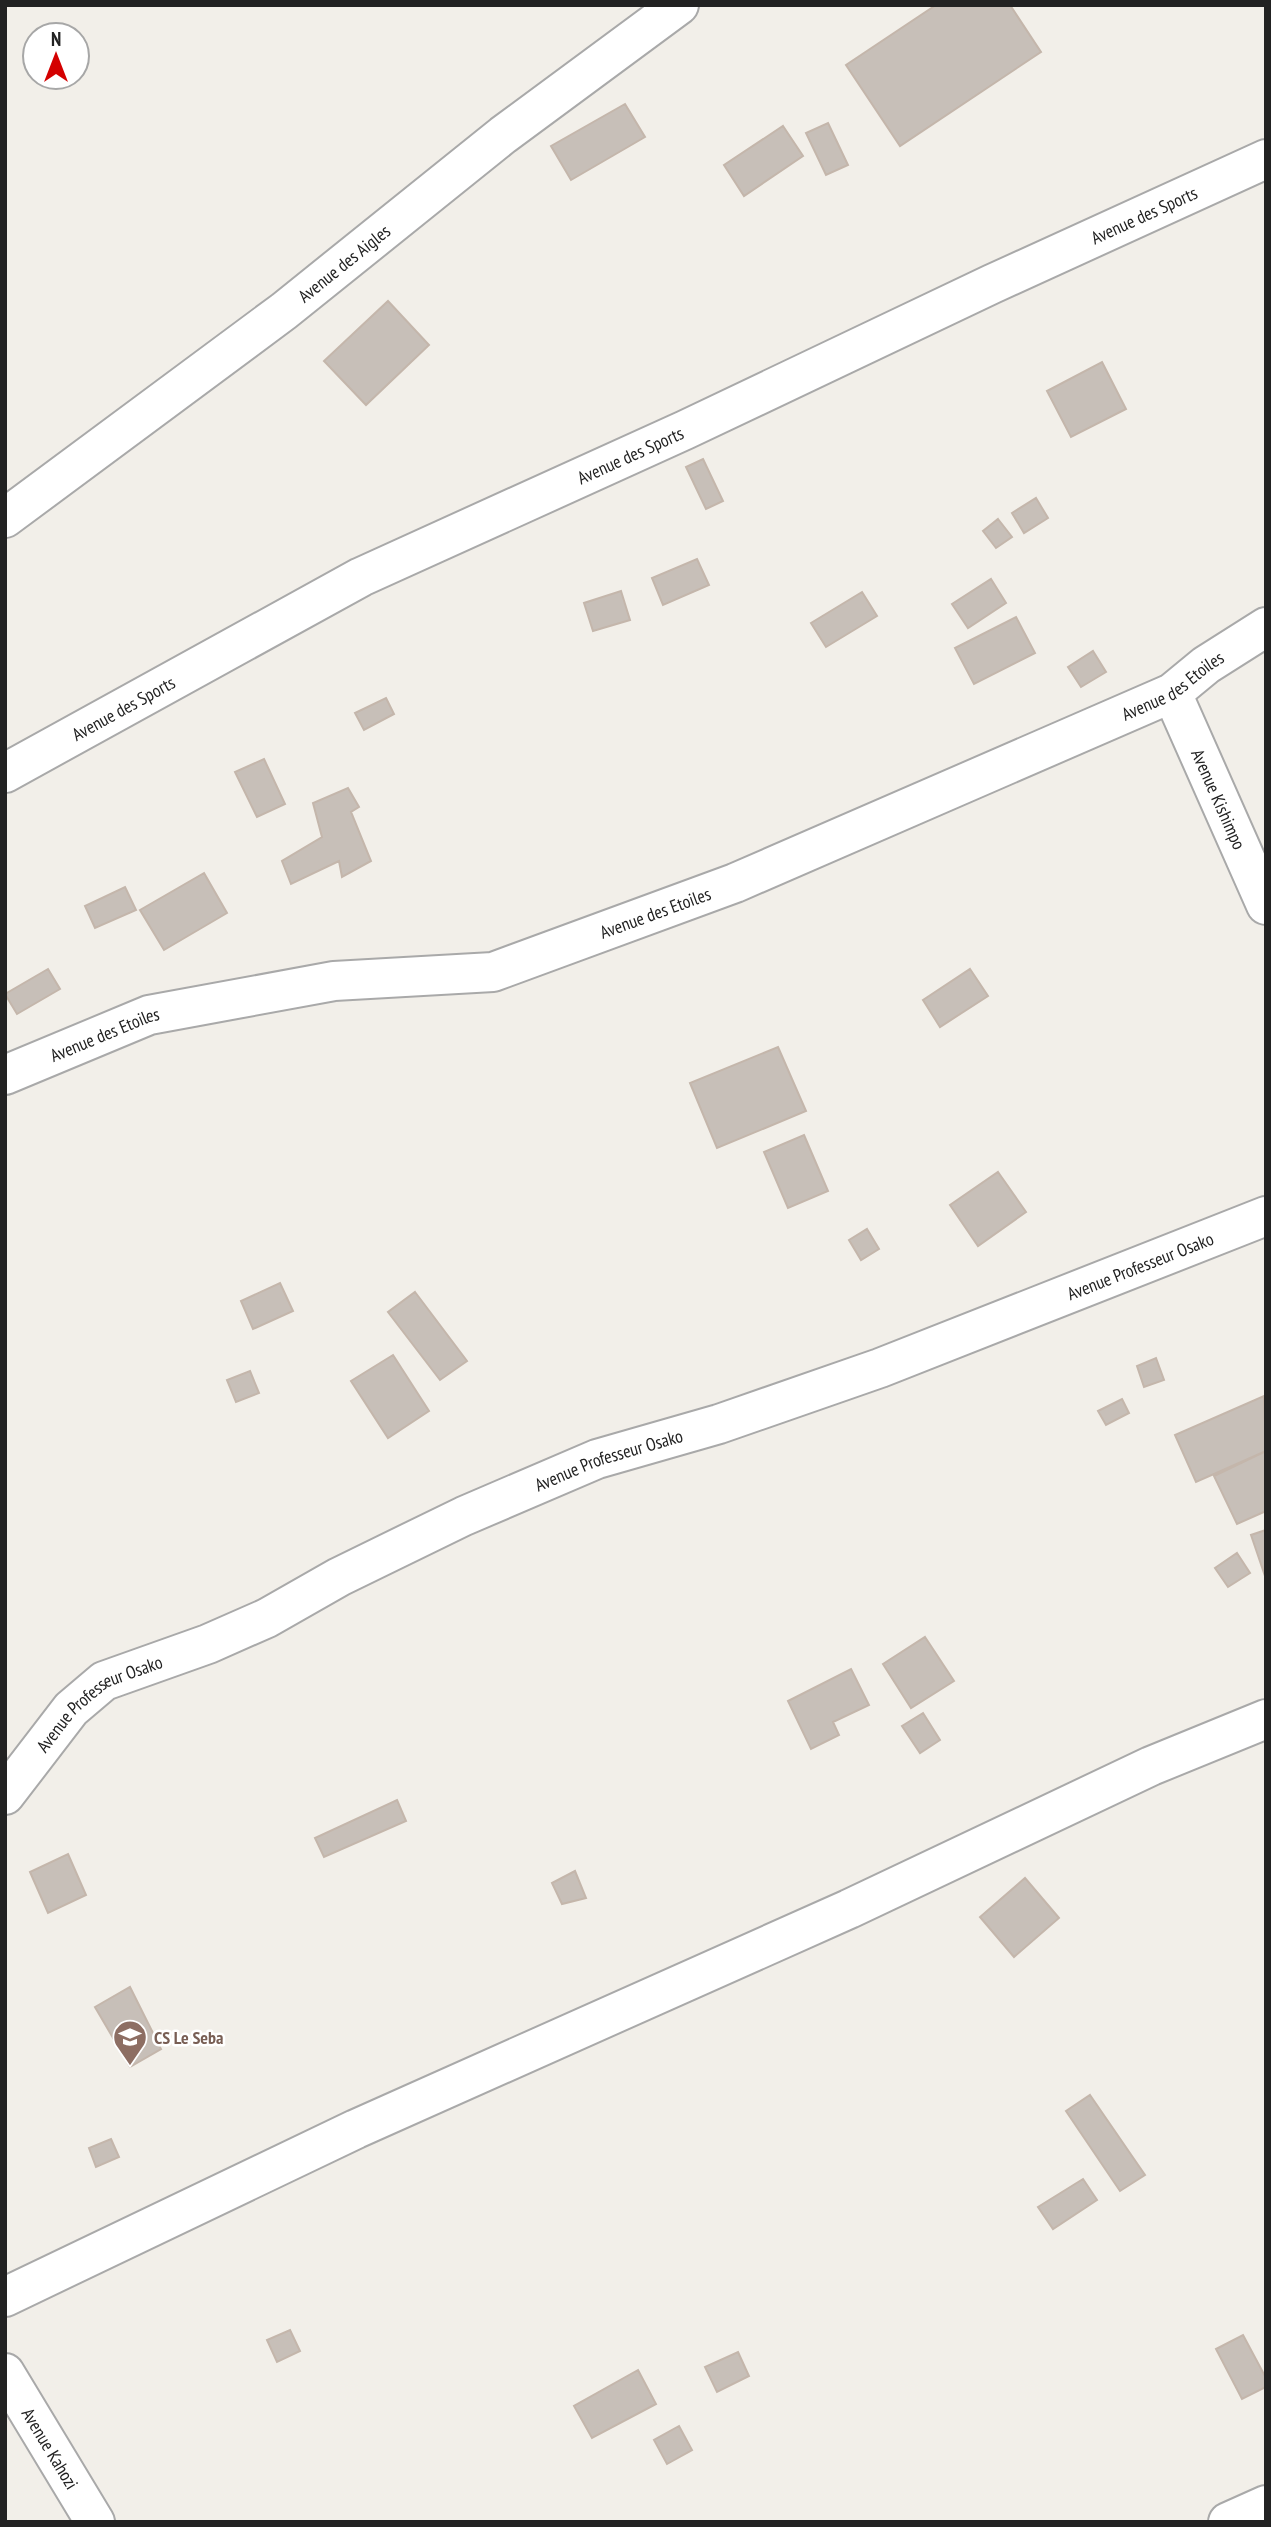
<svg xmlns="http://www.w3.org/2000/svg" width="1271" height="2527" font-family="'PT Sans Narrow',sans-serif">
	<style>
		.building { fill: #c7bfb8; stroke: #c4b6ab; stroke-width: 2 }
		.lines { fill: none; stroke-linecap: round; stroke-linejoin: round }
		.minor-casing { stroke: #a9a9a9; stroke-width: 42 }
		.minor { stroke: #fff; stroke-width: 38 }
		.labels { text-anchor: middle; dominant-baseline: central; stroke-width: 5; stroke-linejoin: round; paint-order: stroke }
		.street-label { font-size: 18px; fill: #222; stroke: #fff }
		.education-label { font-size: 18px; font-weight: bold; fill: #785e54; stroke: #fff; text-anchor: start }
	</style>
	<rect width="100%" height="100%" fill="#f2efe9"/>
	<path class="building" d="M936 5H1010L1041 52 900 146 846 65Z
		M625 104 645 137 571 180 551 146Z
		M828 123 848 165 826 175 806 133Z
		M783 126 803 156 744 196 724 165Z
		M388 301 429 345 366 405 324 361Z
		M1102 362 1126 409 1071 437 1047 391Z
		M703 459 723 501 706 509 686 467Z
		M1036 498 1048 518 1024 533 1012 513Z
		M998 519 1012 537 996 548 983 531Z
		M697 559 709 585 663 605 652 578Z
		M991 579 1006 603 968 628 952 604Z
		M621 591 630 620 593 631 584 603Z
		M862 592 877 616 826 647 811 623Z
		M1016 617 1035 653 974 684 955 648Z
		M1093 651 1106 672 1081 687 1068 667Z
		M386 698 394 714 364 730 355 713Z
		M264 759 285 804 257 817 235 772Z
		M348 788 359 807 351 812 371 861 342 877 339 861 291 884 282 861 322 837 313 803Z
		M204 873 227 913 164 950 140 910Z
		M125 887 136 910 95 928 85 906Z
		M48 969 60 989 17 1014 5 994Z
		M970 969 988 996 940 1027 923 1000Z
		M778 1047 806 1111 717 1148 690 1083Z
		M804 1135 828 1191 788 1208 764 1152Z
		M998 1172 1026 1212 978 1246 950 1205Z
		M867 1229 879 1249 861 1260 849 1240Z
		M280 1283 293 1311 253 1329 241 1301Z
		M415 1292 467 1361 440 1380 388 1312Z
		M393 1355 429 1411 388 1438 351 1381Z
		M1156 1358 1164 1380 1144 1387 1137 1366Z
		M250 1371 259 1393 236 1402 227 1380Z
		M1264 1396 1266 1451 1196 1482 1175 1435Z
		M1122 1399 1129 1413 1106 1425 1098 1411Z
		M1266 1451V1511L1237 1524 1214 1476Z
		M1266 1530V1579L1251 1535Z
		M1237 1553 1250 1573 1228 1587 1215 1568Z
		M925 1637 954 1681 911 1708 883 1664Z
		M851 1669 869 1705 833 1722 839 1735 811 1749 788 1701Z
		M923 1713 940 1740 920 1753 902 1726Z
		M397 1800 406 1821 324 1857 315 1838Z
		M68 1854 86 1895 48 1913 30 1872Z
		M575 1871 586 1898 562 1904 552 1883Z
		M1025 1878 1059 1918 1014 1957 980 1917Z
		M130 1987 161 2049 130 2067 95 2007Z
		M1090 2095 1145 2175 1120 2191 1066 2111Z
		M111 2139 119 2157 96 2167 89 2148Z
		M1083 2179 1097 2200 1053 2229 1038 2207Z
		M290 2330 300 2351 277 2362 267 2340Z
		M1243 2335 1266 2378V2387L1242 2399 1216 2349Z
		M738 2352 749 2376 717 2392 705 2367Z
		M638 2370 656 2404 592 2438 574 2406Z
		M679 2426 692 2450 667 2464 654 2440Z"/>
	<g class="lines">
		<g class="minor-casing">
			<g id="minor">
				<path id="s1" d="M5 518 284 311 503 135 679 5"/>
				<path id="s2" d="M1172 693 1266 905"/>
				<path id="s3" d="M5 773 361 577 685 430 992 284 1266 159"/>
				<path id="s4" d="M5 1075 149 1015 334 981 493 972 735 883 1172 693 1206 665 1266 627"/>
				<path id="s5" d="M5 1795 71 1709 104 1681 208 1644 267 1618 339 1577 464 1516 597 1459 719 1424 880 1368 1266 1216"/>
				<path d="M5 2297 356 2129 849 1909 1151 1766 1266 1719"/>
				<path id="s6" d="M5 2373 95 2522"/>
				<path d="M1228 2522 1266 2505"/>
			</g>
		</g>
		<use href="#minor" class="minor"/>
	</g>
	<defs>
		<g id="school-pin" transform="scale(1.75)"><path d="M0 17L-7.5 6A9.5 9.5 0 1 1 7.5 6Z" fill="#8d6e63" stroke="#fff"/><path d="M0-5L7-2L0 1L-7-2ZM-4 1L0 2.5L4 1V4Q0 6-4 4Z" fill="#fff"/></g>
	</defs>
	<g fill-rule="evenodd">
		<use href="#school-pin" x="130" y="2037"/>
	</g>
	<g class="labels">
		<g class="street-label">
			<text stroke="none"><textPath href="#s3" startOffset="1269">Avenue des Sports</textPath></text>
			<text stroke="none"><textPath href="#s1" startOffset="424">Avenue des Aigles</textPath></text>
			<text stroke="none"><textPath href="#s3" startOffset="702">Avenue des Sports</textPath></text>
			<text stroke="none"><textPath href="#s4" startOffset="1242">Avenue des Etoiles</textPath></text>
			<text stroke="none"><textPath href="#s3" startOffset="135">Avenue des Sports</textPath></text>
			<text stroke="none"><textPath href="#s2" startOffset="116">Avenue Kishimpo</textPath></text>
			<text stroke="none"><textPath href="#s4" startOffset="676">Avenue des Etoiles</textPath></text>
			<text stroke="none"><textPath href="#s4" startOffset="108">Avenue des Etoiles</textPath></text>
			<text stroke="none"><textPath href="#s5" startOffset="1270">Avenue Professeur Osako</textPath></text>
			<text stroke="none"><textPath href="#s5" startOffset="704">Avenue Professeur Osako</textPath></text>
			<text stroke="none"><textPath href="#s5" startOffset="135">Avenue Professeur Osako</textPath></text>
			<text stroke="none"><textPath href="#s6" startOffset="88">Avenue Kahozi</textPath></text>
		</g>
		<g class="education-label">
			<text x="154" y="2037">CS Le Seba</text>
		</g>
	</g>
	<rect width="1271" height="2527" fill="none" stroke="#222222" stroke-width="14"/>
	<g transform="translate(56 56)"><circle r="33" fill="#ffffff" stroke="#a7a7a7" stroke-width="2"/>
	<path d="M0-5L12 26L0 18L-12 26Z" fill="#d40000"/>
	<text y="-10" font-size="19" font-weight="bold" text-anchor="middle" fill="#222222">N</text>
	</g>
</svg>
